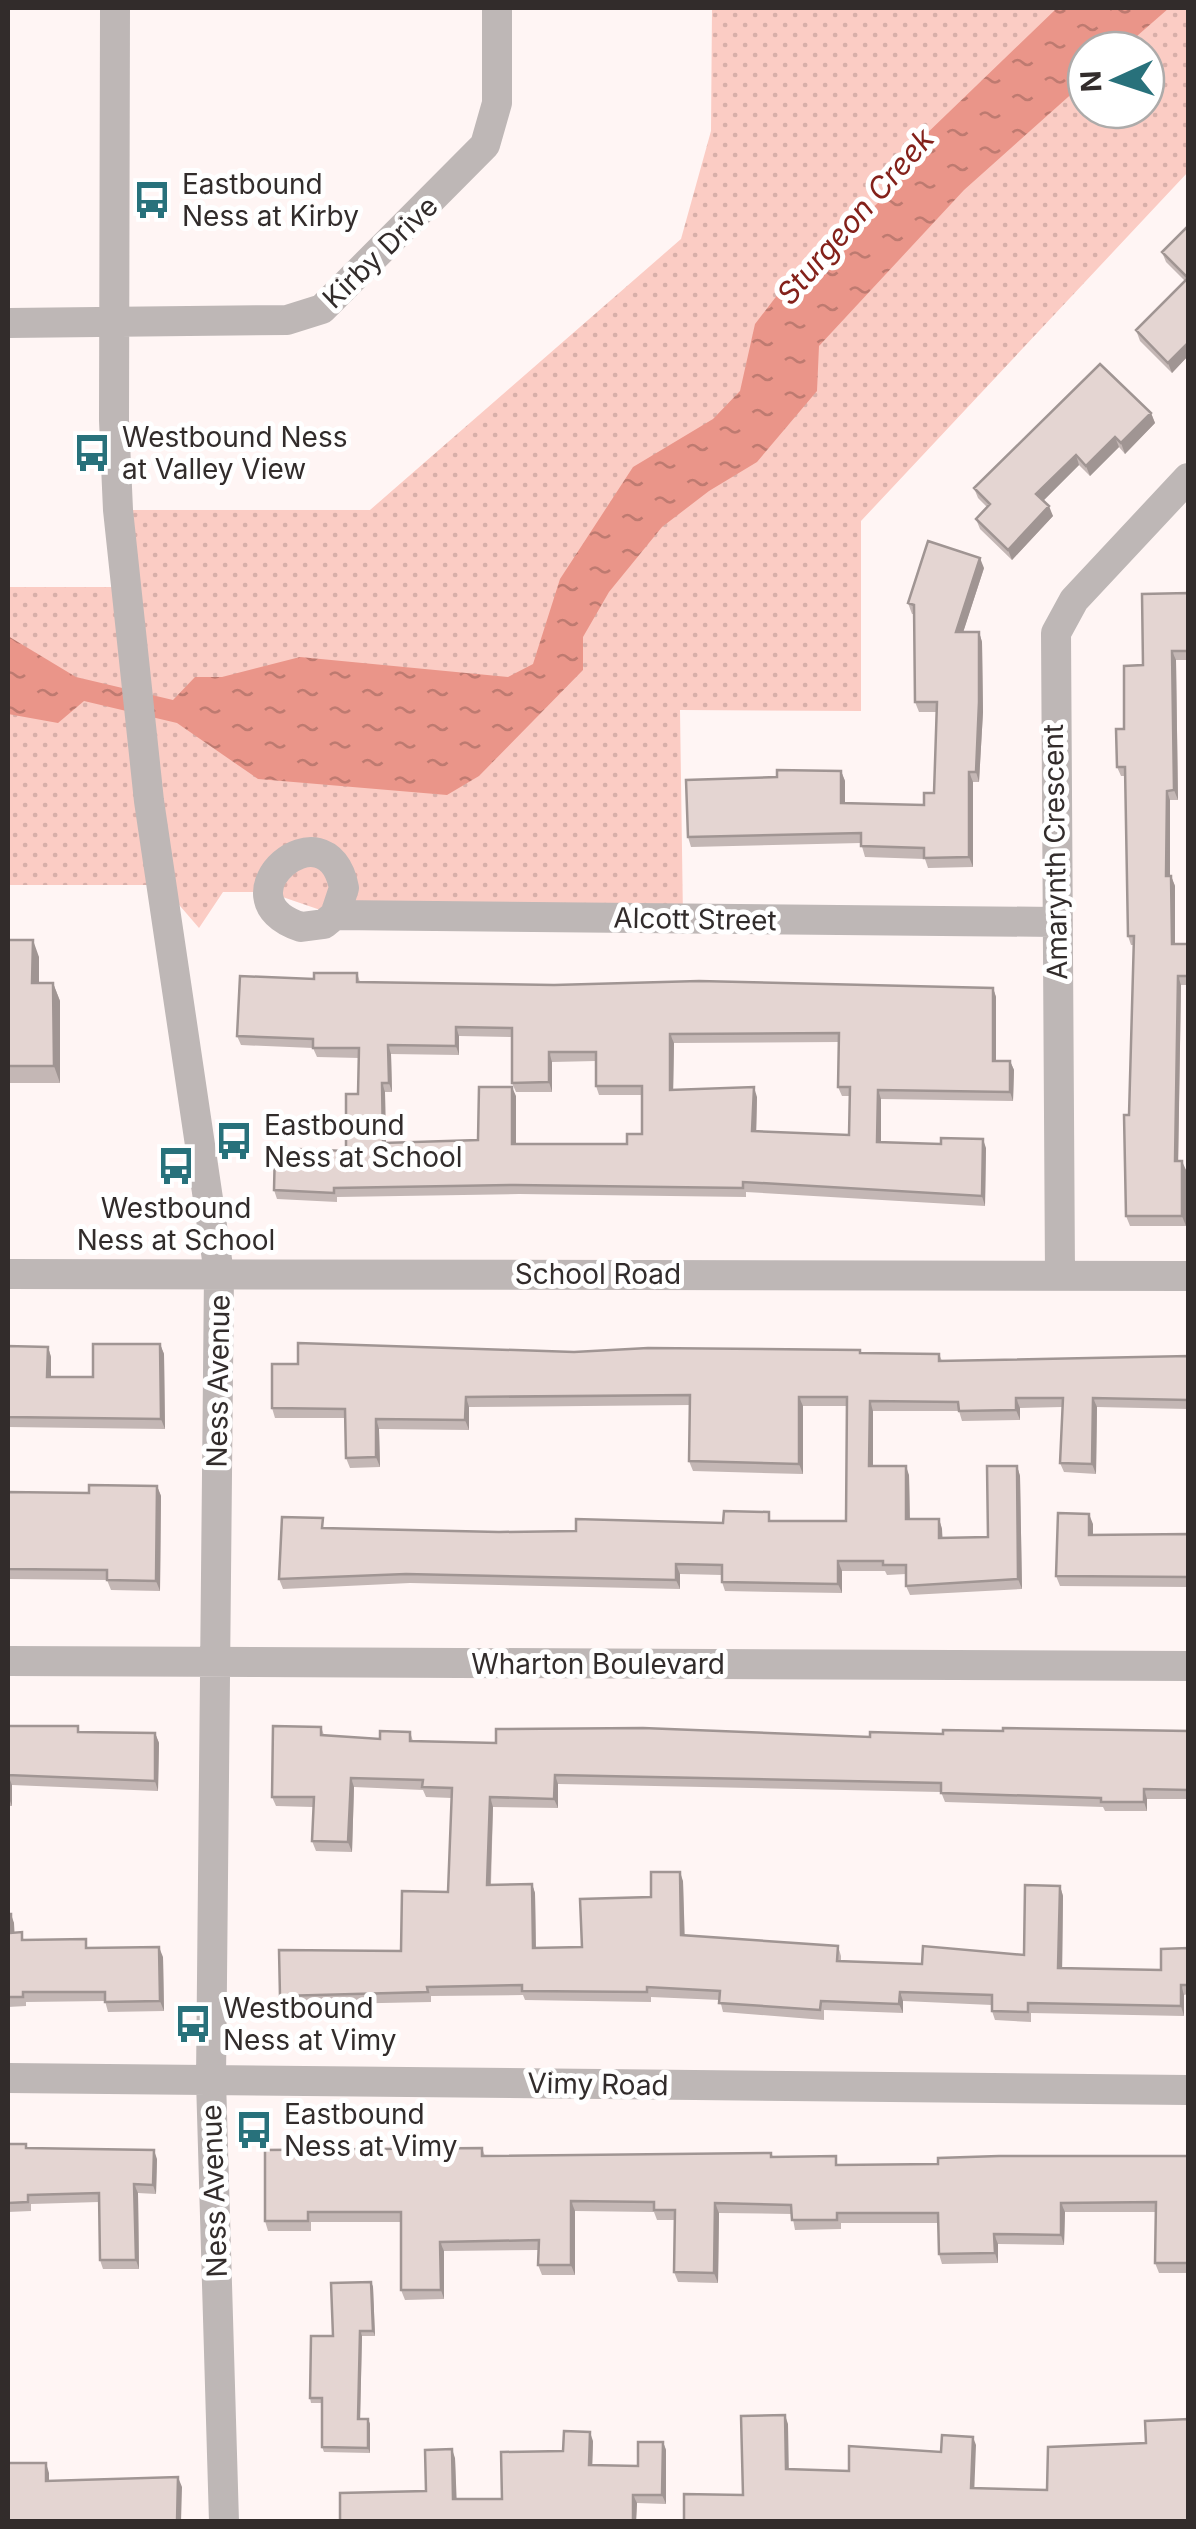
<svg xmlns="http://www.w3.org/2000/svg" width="1196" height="2529" font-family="Inter,sans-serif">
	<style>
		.park { fill: url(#park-dots); fill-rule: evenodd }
		.water { fill: url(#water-ripples) }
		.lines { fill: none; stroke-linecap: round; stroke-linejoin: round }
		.minor { stroke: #beb7b6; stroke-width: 30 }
		.wall { fill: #c4b7b5; fill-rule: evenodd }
		.shaded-wall { fill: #a09593 }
		.building { fill: #e4d5d2; stroke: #a09593; stroke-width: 2.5; fill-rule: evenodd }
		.labels { text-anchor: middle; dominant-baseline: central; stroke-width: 10; stroke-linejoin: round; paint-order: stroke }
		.poi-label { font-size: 28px; fill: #322c2b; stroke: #fff; text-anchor: start }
		.street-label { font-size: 28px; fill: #322c2b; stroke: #fff }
		.water-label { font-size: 30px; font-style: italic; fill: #84211a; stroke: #fff }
	</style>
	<defs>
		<pattern id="park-dots" width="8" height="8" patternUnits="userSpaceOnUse" patternTransform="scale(2.5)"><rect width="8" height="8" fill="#fbccc4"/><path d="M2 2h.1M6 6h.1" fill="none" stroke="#d8afa9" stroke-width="1.8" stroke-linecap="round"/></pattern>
		<pattern id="water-ripples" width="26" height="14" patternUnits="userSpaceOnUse" patternTransform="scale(2.5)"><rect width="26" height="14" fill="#ea9589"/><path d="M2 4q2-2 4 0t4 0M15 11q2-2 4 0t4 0" fill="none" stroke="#be7a70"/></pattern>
	</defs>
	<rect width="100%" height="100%" fill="#fff5f4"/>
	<path class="park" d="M712 8H1188V172L861 521V711L680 710 683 919 335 915 268 892H223L199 928 162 885H8V587H126L118 510H370L681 239 711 131ZM1086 50H1146V110H1086Z"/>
	<path class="water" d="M1057 8H1169L1121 50H1086V81L964 190 819 346 817 391 757 462 709 491 662 527 609 592 583 637V670L479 776 447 795 258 779 177 723 84 701 58 723 8 714V636L76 677 173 700 195 677H222L300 657 508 677 533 664 560 579 633 467 713 419 740 391 755 324 788 281 893 190 920 140Z"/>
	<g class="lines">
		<path class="minor" d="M115 8 114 420 118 510 149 801 219 1273 211 2080 224 2522
			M8 323 287 320 322 309 485 145 497 103V8
			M335 915 344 888C327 800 213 898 301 927L324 924 335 915 1055 922
			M8 1274 1188 1276
			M1060 1275 1056 633 1074 600 1188 478
			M8 1661 1188 1666
			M8 2078 1188 2090"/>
	</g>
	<path class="wall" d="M1188 226V356L1172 373 1140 341 1136 330 1185 281 1166 262 1162 252Z
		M1151 413 1155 423 1125 454 1119 447 1090 476 1079 465 1043 501 1053 516 1012 560 980 529 976 519 987 507 978 498 974 488Z
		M984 568 963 632H979L982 642 983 712 979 782H973V867L928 868 925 859 865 857 861 843 691 847 688 837 777 777 841 771 845 781V803L924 805 934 793 936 712H919L915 702 914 614H912L908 603Z
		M1188 593V660H1176L1178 800H1170V876H1171L1175 886V944H1188V985H1181L1178 1161 1186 1170V1226H1130L1126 1216 1134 945H1131L1128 936 1125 776H1121L1117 767 1124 729 1143 665Z
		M8 909V940L39 957V983H53L60 1001V1083H8Z
		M357 973 360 982 554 985 993 988 996 997V1061H1010L1014 1070 1013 1101 881 1099V1142L986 1148 985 1206 746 1192V1197L519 1194 337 1197V1202L277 1199 274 1190 346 1151 358 1094 359 1058 317 1057 313 1048 241 1045 237 1036 314 979ZM459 1036 512 1037V1083L516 1092H552V1062L596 1061V1086L599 1095H642V1134L627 1144H516V1096L478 1140 386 1143 385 1092H392L391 1054 459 1055ZM839 1042 838 1087 842 1096H850L849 1135 756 1131 757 1097 673 1090 674 1043Z
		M160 1344 164 1354 165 1429 8 1427V1346L48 1347 51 1357V1377H93Z
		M860 1350 861 1353 939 1354 942 1361 1188 1356V1409L1097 1407 1096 1474 1064 1472 1060 1463 1062 1407 1020 1408V1420L962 1421 959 1411H873V1466L909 1475 910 1519H939L942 1529V1538L988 1537 1017 1466 1020 1476 1022 1589 910 1595 906 1586V1574L887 1575 885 1571H842V1593L725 1591 722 1582V1575L680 1574V1589L410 1583 283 1589 279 1579 326 1528 499 1532 576 1531 723 1523 846 1521 847 1406H803V1474L693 1471 689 1461 690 1405 469 1407V1430L379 1429 380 1467 350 1468 346 1458V1418H275L272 1408 298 1364 574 1352Z
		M157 1486 161 1496 160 1591 111 1590 107 1580 8 1579V1499Z
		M1093 1524V1535L1188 1534V1587L1060 1586 1056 1576Z
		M8 1726 80 1732 155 1733 159 1743 158 1791 12 1785V1806H8Z
		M321 1727 324 1735 380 1739 410 1732 413 1741 496 1743 870 1737 1003 1731H1188V1799H1147V1811H1105L1103 1807 945 1802 941 1792 558 1784V1808L493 1807 491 1885 532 1884 535 1893 536 1948 582 1947 651 1897 683 1881 684 1936 838 1946 841 1956V1961L922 1964 1024 1955 1060 1886 1063 1896 1062 1968 1161 1970 1188 1948V1994L1184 1995V2016L1031 2013V2022L995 2020 992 2011V2005L903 2001V2013L824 2010V2020L723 2012 720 2000 651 1997V2002L525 2000 523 1995 431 1996V2002L283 2005 280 1996 401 1951 448 1892 452 1798 426 1797 423 1790 354 1787 352 1852 316 1851 312 1841 313 1807 276 1806 272 1797Z
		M8 1914 14 1923V1932L25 1940 163 1957 164 2011 108 2012 105 2001 26 2002V2006L8 2007Z
		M8 2144 27 2148 157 2159 156 2194 138 2193 139 2269H103L100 2260 99 2202 31 2204V2211L8 2212Z
		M482 2148 485 2156 771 2153 773 2157 839 2165 938 2164 1188 2156V2273H1159L1155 2263 1156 2212H1065L1064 2245 998 2244V2263L942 2264 939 2254 938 2223H841V2229L795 2230 792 2214 719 2213 718 2283 678 2282 674 2272 675 2220H657L654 2212 575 2211V2275H542L538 2265V2250L444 2251V2299L405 2300 401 2290V2222H311V2231H268L265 2221Z
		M371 2282 373 2287 375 2336H362L360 2419H368L370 2424V2453L324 2452 322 2447V2403H311L310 2398 333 2336Z
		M593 2441 592 2465 638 2466 663 2442 666 2450V2504L637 2503 636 2522H340L426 2491 455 2458 456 2499H502L563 2451Z"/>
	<path class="shaded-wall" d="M1188 343V356L1172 373 1168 363Z
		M1151 413 1155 423 1125 454 1121 443Z
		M1115 437 1119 447 1090 476 1086 466Z
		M1076 455 1079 465 1040 504 1036 494Z
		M1049 506 1053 516 1012 560 1008 550Z
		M980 558 984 568 960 642 956 632Z
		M979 632 982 642 983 712 979 782 976 772Z
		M1172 651 1176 660 1178 800 1174 790Z
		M841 771 845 781V813L841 803Z
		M969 772 973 782V867L969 857Z
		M1167 791 1170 800V886L1166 876Z
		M1171 876 1175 886V953L1172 944Z
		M33 940 39 957V1000L32 983Z
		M1178 976 1181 985 1178 1171 1175 1161Z
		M53 983 60 1001V1083L54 1066Z
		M993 988 996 997V1070L993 1061Z
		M456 1027 459 1036V1055L456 1046Z
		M670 1034 674 1043 673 1099 670 1090Z
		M388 1045 391 1054 392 1092 389 1083Z
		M549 1052 552 1062V1092L549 1082Z
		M1010 1061 1014 1070 1013 1101 1010 1092Z
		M382 1083 385 1092 386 1152 383 1143Z
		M512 1087 516 1096V1153L512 1144Z
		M754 1087 757 1097 756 1140 752 1131Z
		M878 1090 881 1099V1151L877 1142Z
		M983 1139 986 1148 985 1206 982 1196Z
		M1182 1161 1186 1170V1226L1182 1216Z
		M160 1344 164 1354 165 1429 161 1419Z
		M48 1347 51 1357V1387L47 1377Z
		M466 1397 469 1407V1430L465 1420Z
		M799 1397 803 1406V1474L799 1464Z
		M1016 1398 1020 1408V1420L1016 1410Z
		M1093 1398 1097 1407 1096 1474 1092 1464Z
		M870 1401 873 1411V1475L869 1466Z
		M376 1419 379 1429 380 1467 376 1457Z
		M906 1466 909 1475 910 1529 906 1519Z
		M1017 1466 1020 1476 1022 1589 1018 1579Z
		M157 1486 161 1496 160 1591 156 1581Z
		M1089 1514 1093 1524V1546L1089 1535Z
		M939 1519 942 1529 943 1547 939 1538Z
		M838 1561 842 1571V1593L838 1584Z
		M676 1564 680 1574V1589L676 1580Z
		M155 1733 159 1743 158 1791 155 1781Z
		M8 1775 12 1785V1806L8 1796Z
		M555 1775 558 1784V1808L554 1799Z
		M351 1778 354 1787 352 1852 348 1842Z
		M1144 1789 1147 1799V1811L1144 1802Z
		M490 1797 493 1807 490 1894 487 1885Z
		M680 1872 683 1881 685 1945 681 1935Z
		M532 1884 535 1893 536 1958 533 1948Z
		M1060 1886 1063 1896 1062 1978 1058 1968Z
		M11 1914 14 1923 15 1942 11 1933Z
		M159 1947 163 1957 164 2011 160 2001Z
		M1181 1985 1184 1995V2016L1181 2006Z
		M900 1992 903 2001V2013L899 2004Z
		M154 2150 157 2159 156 2194 153 2185Z
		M134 2184 138 2193 139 2269 136 2260Z
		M571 2201 575 2211V2275L571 2265Z
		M715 2203 719 2213 718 2283 714 2273Z
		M1061 2203 1065 2212 1064 2245 1061 2235Z
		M994 2234 998 2244V2263L995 2253Z
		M440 2242 444 2251V2299L441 2290Z
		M371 2282 373 2287 375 2336 373 2331Z
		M360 2331 362 2336 360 2424 358 2419Z
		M785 2415 788 2424 789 2478 786 2469Z
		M368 2419 370 2424V2453L368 2448Z
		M590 2432 593 2441 592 2474 589 2465Z
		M973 2437 976 2445 974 2497 971 2488Z
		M663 2442 666 2450V2504L662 2495Z
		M452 2449 455 2458 457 2508 453 2499Z
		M46 2463 49 2473V2491L46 2481Z
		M178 2477 182 2487 181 2522H177Z
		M633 2495 637 2503 636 2522H633Z"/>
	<path class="building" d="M1188 226V343L1168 363 1136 330 1188 278 1162 252Z
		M1100 364 1151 413 1121 443 1115 437 1086 466 1076 455 1036 494 1049 506 1008 550 976 519 990 504 974 488Z
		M928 541 980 558 956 632H979V702L976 772H969V857L924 858V848L861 846V833L688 837 686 780 777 777V770L841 771V803L924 805V793H934L937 702H915L914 605 908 603Z
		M1188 593V651H1172L1174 790 1167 791 1166 876H1171L1172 944H1188V976H1178L1175 1161H1182V1216H1126L1124 1115H1129L1134 936H1128L1125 767H1117L1116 729H1124V666L1143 665 1142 594Z
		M8 940H33L32 983H53L54 1066H8Z
		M314 973H357V982L554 985 699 981 993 988V1061H1010V1092L878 1090 877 1142 941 1144V1138L983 1139 982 1196 743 1182V1188L515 1185 334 1188V1193L274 1190 275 1148 346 1151V1094H358L359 1048H313V1039L237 1036 240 976 314 979ZM456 1027 512 1028V1083L549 1082V1052H596V1086H642V1134H627V1144H512V1087H479L478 1140 383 1143 382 1083H389L388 1045 456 1046ZM839 1033 838 1087H850L849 1135 752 1131 754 1087 670 1090V1034Z
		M298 1343 574 1352 648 1348 860 1350V1353L939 1354V1361L1188 1356V1400L1093 1398 1092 1464 1060 1463 1063 1398H1016V1410L959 1411 958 1402 870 1401 869 1466H906V1519H939V1538L988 1537 987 1466H1017L1018 1579 906 1586V1565H883V1561H838V1584L722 1582V1565L676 1564V1580L406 1574 279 1579 282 1517 323 1518 322 1528 499 1532 576 1531V1519L723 1523 724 1511 769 1512V1521H846L847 1397H799V1464L689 1461 690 1395 466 1397 465 1420 376 1419V1457L346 1458 345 1409 272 1408V1364H298Z
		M93 1344H160L161 1419 8 1417V1346L48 1347 47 1377H93Z
		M89 1485 157 1486 156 1581 107 1580V1570L8 1569V1492L89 1493Z
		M1058 1513 1089 1514V1535L1188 1534V1577L1056 1576Z
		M8 1726H78V1732L155 1733V1781L8 1775V1796Z
		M273 1726 321 1727V1735L380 1739V1731L410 1732V1741L496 1743V1729L643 1728 870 1737V1732L943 1734V1730L1003 1731V1728L1188 1731V1790L1144 1789V1802H1101V1798L941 1793V1783L555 1775 554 1799 490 1797 487 1885 532 1884 533 1948 582 1947 580 1899 651 1897V1872H680L681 1935 838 1946 837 1961 922 1964 923 1946 1024 1955 1025 1885 1060 1886 1058 1968 1161 1970V1949L1188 1948V1985H1181V2006L1028 2003V2012L992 2011V1995L900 1992 899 2004 821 2001 820 2010 719 2003 720 1991 647 1987V1992L522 1991V1985L427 1987 428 1992 280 1996 279 1950 401 1951 402 1891 448 1892 452 1788 422 1787 423 1780 351 1778 348 1842 312 1841 314 1797H272Z
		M8 1914H11V1933L22 1932V1940L86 1939V1948L159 1947 160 2001 105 2002V1992H23V1997H8Z
		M8 2144H26V2148L154 2150 153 2185 134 2184 136 2260H100L99 2193 28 2195V2202L8 2203Z
		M482 2148V2156L771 2153V2157L836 2156V2165L938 2164V2158L999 2156H1188V2263H1155L1156 2202 1061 2203V2235L994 2234 995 2253 939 2254 938 2213H837V2220H792L791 2205 715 2203 714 2273 674 2272 675 2210H654V2202L571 2201V2265H538L539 2240 440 2242 441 2290H401V2212H308V2221H265V2150Z
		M371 2282 373 2331H360L358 2419H368V2448L322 2447V2398H310L311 2336H333L331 2283Z
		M785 2415 786 2469 849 2471V2446L941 2452 942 2435 973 2437 971 2488 1047 2490 1048 2447 1146 2443 1145 2421 1188 2419V2522H684V2494L743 2495 741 2416Z
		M564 2431 590 2432 589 2465 638 2466V2442H663L662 2495H633V2522H340V2493L426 2491 425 2450 452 2449 453 2499H502L501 2452 563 2451Z
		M8 2463H46V2481L178 2477 177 2522H8Z"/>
	<defs>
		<g id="bus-bare" transform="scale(3)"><path d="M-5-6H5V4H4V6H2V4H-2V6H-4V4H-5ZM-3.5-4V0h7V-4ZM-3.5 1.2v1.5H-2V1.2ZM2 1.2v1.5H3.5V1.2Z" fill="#28717b" stroke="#fff" stroke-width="2.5" paint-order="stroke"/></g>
	</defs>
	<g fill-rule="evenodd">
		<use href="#bus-bare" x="152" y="200"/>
		<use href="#bus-bare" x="92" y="453"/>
		<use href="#bus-bare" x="234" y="1141"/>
		<use href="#bus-bare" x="176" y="1166"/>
		<use href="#bus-bare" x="193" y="2024"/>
		<use href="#bus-bare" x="254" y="2130"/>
	</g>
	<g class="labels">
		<g class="poi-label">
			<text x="182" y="184">Eastbound<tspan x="182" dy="32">Ness at Kirby</tspan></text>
			<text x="122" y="437">Westbound Ness<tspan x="122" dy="32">at Valley View</tspan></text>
			<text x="264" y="1125">Eastbound<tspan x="264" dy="32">Ness at School</tspan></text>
			<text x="176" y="1208" text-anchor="middle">Westbound<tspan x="176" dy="32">Ness at School</tspan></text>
			<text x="223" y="2008">Westbound<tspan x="223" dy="32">Ness at Vimy</tspan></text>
			<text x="284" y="2114">Eastbound<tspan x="284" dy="32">Ness at Vimy</tspan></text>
		</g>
		<g class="street-label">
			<text transform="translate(380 252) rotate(-44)">Kirby Drive</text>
			<text transform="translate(1055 852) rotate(-91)">Amarynth Crescent</text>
			<text transform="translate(695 919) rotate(1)">Alcott Street</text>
			<text x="598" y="1274">School Road</text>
			<text transform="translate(218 1381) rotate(-89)">Ness Avenue</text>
			<text x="598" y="1664">Wharton Boulevard</text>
			<text transform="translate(598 2084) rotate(1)">Vimy Road</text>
			<text transform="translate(214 2191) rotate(-92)">Ness Avenue</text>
		</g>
		<g class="water-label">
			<text transform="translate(855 216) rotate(-49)">Sturgeon Creek</text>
		</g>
	</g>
	<rect width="1196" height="2529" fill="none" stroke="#322c2b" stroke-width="20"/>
	<g transform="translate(1116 80) rotate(267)"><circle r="48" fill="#ffffff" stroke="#adabaa" stroke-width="2.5"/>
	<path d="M0-8L18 38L0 25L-18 38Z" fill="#28717b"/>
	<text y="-15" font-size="28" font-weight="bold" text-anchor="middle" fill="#322c2b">N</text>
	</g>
</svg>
